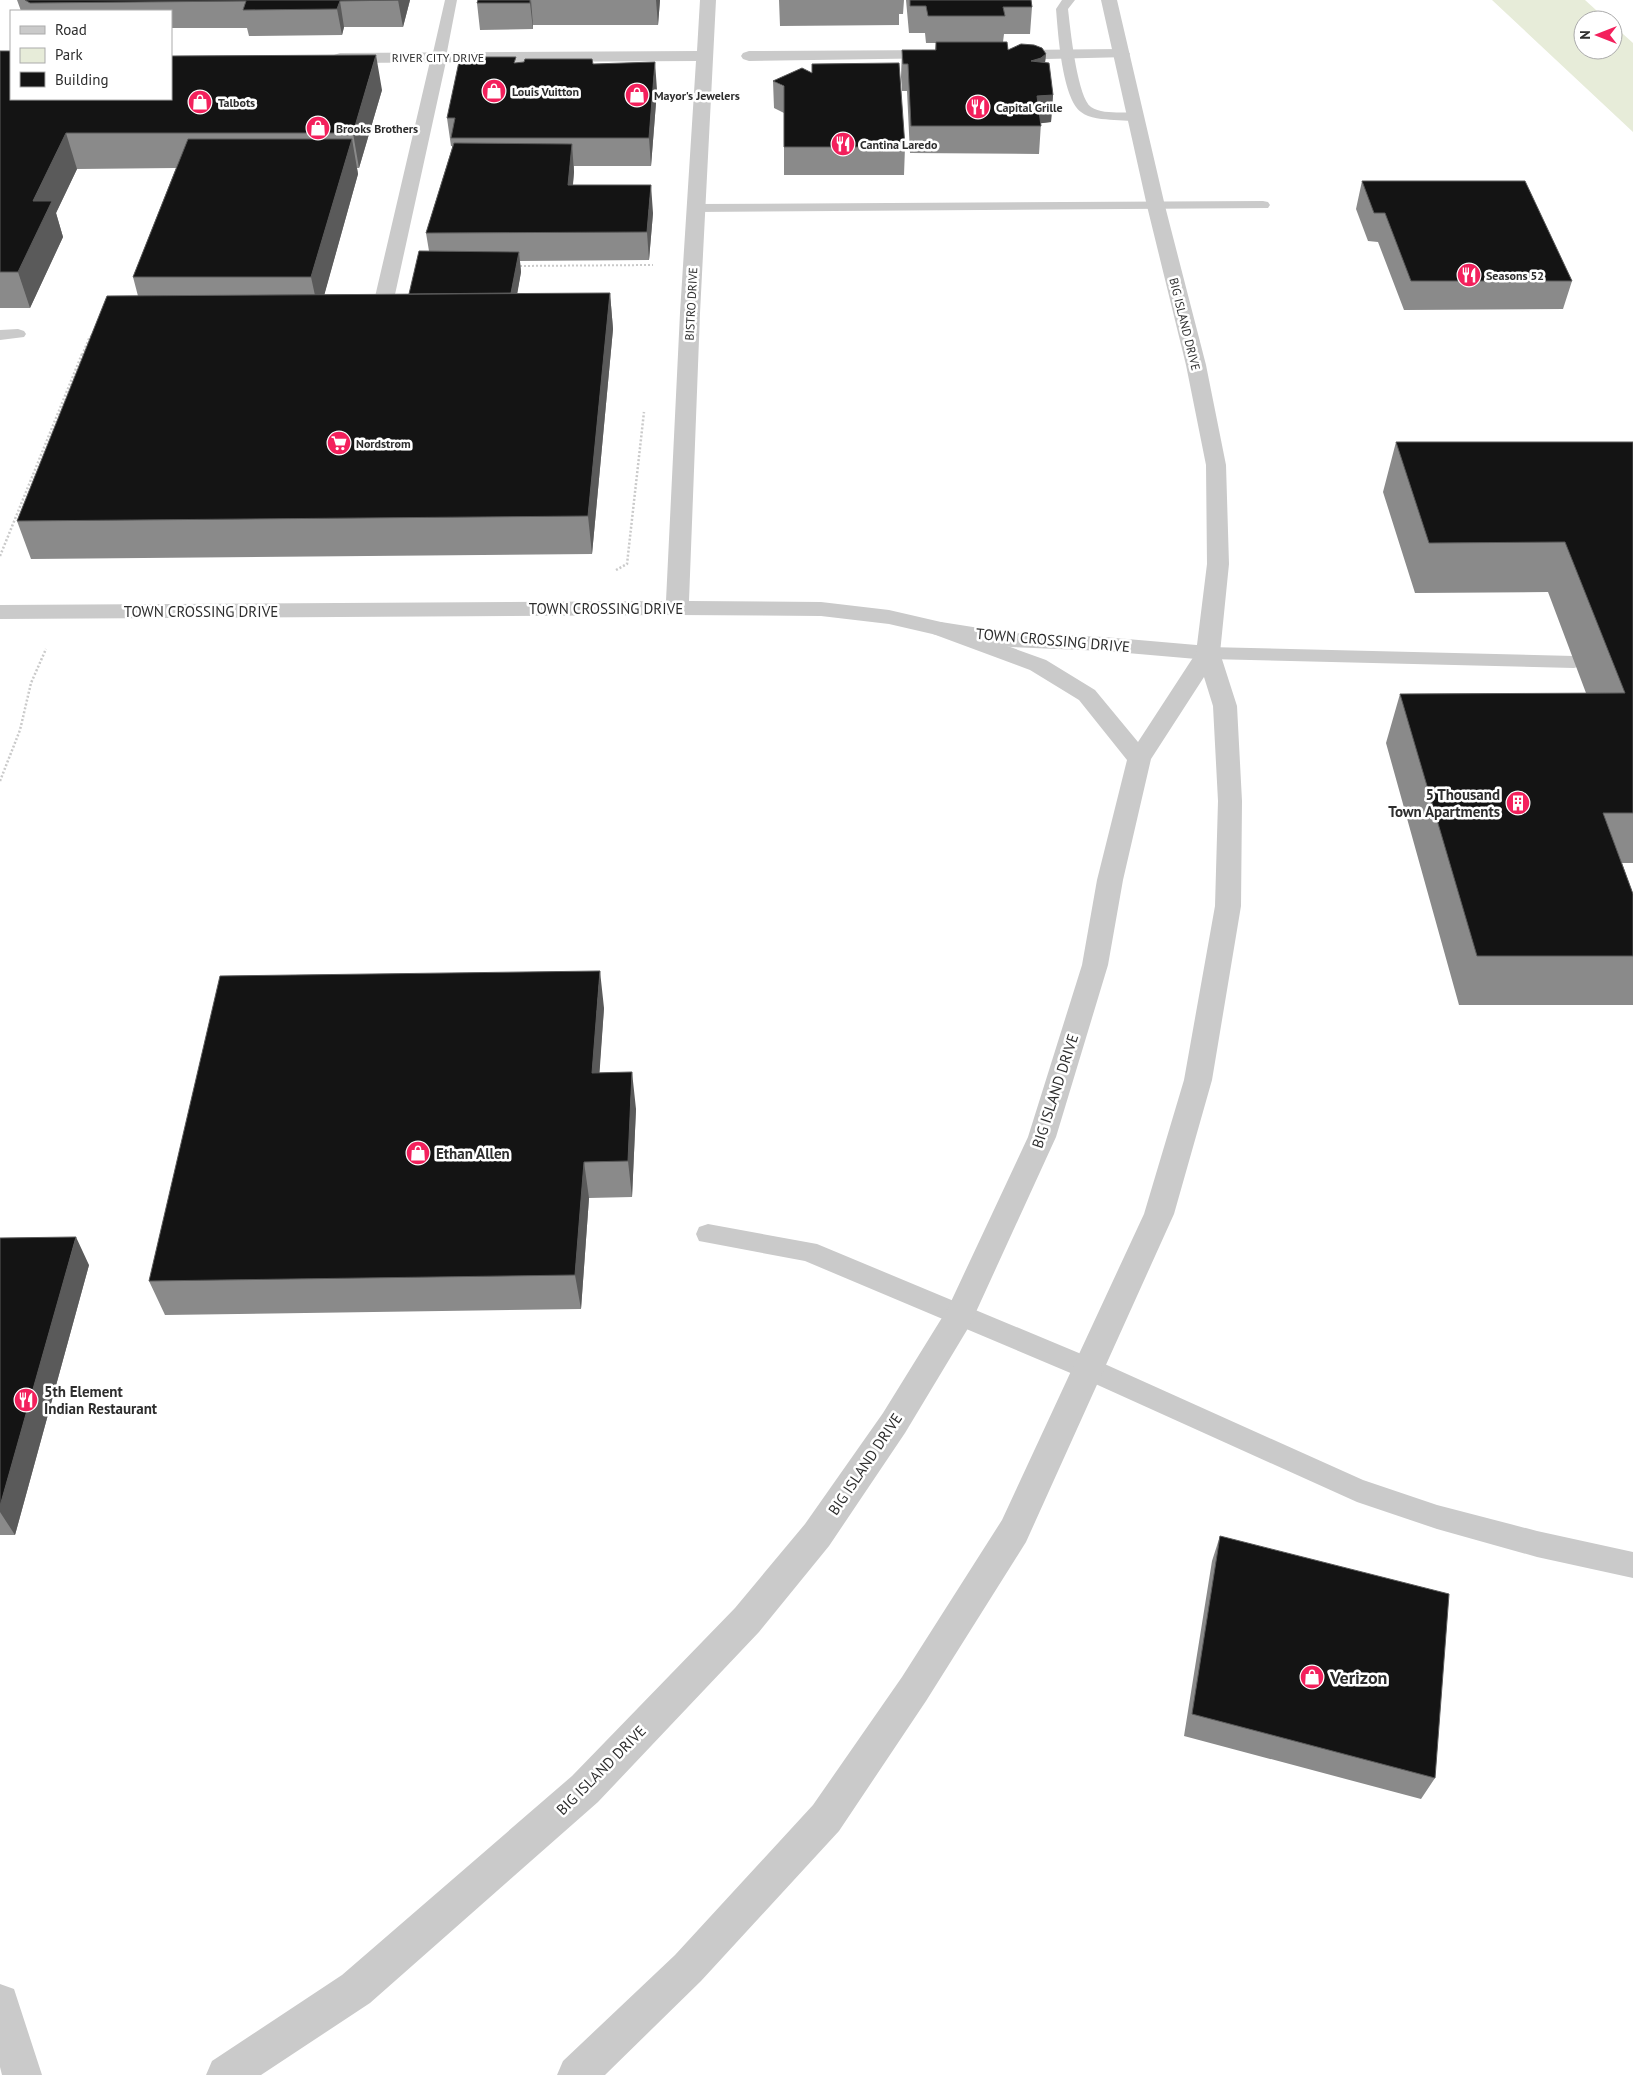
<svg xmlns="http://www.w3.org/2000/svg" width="1633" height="2075" font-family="'PT Sans',sans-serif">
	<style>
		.green { fill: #e7ecd9 }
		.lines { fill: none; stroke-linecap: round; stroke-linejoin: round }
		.path-far1 { stroke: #cacaca; stroke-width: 2; stroke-dasharray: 2 2; stroke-linecap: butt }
		.path { stroke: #cacaca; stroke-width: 2.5; stroke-dasharray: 2 2; stroke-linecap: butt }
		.service { fill: #cacaca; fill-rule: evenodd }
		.pedestrian { fill: #cacaca; fill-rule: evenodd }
		.minor { fill: #cacaca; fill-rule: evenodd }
		.tertiary { fill: #cacaca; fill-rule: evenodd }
		.wall { fill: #8a8a8a }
		.shaded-wall { fill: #5a5a5a }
		.building { fill: #141414; stroke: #5a5a5a }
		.labels { text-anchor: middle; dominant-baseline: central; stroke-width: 5; stroke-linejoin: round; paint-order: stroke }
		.far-street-label { font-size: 12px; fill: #2d2d2d; stroke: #fff }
		.far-poi-label { font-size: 12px; font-weight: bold; fill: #2d2d2d; stroke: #fff; text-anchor: start }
		.street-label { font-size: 15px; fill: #2d2d2d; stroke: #fff }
		.poi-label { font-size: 15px; font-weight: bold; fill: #2d2d2d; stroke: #fff; text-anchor: start }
		.near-poi-label { font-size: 18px; font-weight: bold; fill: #2d2d2d; stroke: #fff; text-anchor: start }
	</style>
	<rect width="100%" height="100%" fill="#fff"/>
	<path class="green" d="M1492 0H1585L1607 20H1583V50H1613V25L1633 43V132Z"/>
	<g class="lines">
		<path class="path-far1" d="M516 266 653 265
			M82 355 89 338 94 333"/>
		<path class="path" d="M0 556 82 354
			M616 570 627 564 644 412
			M0 781 20 730 31 683 46 649"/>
		<path class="service" d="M445 0H457L446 57 439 61 432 57Z
			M1062 0H1075L1068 9 1069 18C1071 35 1078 98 1091 107 1104 116 1126 110 1141 114L1143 117 1141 120C1132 122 1123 120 1114 120 1104 119 1089 119 1081 112 1062 98 1058 32 1056 9Z
			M1263 201 1268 202 1270 205 1268 208 695 212 690 211 688 208 690 205 695 204Z
			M18 329 24 331 26 334 24 337 0 340V330Z
			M1208 647 1574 656 1581 658 1583 662 1581 666 1574 668 1208 659 1201 657 1199 653 1201 649Z
			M708 1224 817 1244 1098 1361 1363 1480 1437 1505 1537 1531 1633 1552V1578L1537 1557 1437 1529 1357 1502 1080 1377 805 1261 699 1241 696 1234 699 1227Z"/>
		<path class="pedestrian" d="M1122 49 1128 51 1130 54 1128 57 1008 60 1002 58 1000 55 1002 52 1008 50Z
			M940 50 946 52 948 55 946 58 749 61 743 59 741 56 743 53 749 51Z
			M439 52 445 54 447 57 387 331 384 335 377 337 370 335 367 331 431 57 433 54Z"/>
		<path class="minor" d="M700 0H716L700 313 689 601 821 602 889 610 941 622 1011 633 1104 637 1208 646 1216 648 1220 653 1216 658 1208 660 1104 651 1011 647 941 636 889 624 821 616 677 615 0 619V605L666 601 680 313 696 61 340 63 334 61 332 58 334 55 340 53 697 51Z
			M0 1984 14 1989 42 2075H2L0 2067Z"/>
		<path class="tertiary" d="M1101 0H1117L1165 206 1206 365 1226 465 1229 564 1220 653 1237 706 1242 801 1241 906 1212 1080 1174 1214 1026 1542 926 1701 839 1831 701 1981 605 2075H557L563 2061 675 1955 813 1805 902 1677 1002 1520 1144 1214 1184 1080 1215 906 1218 801 1213 706 1204 677 1151 759 1123 880 1108 965 1056 1137 970 1325 905 1433 829 1546 759 1632 598 1802 370 2003 261 2075H206L212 2061 342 1975 572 1776 735 1608 805 1524 883 1413 948 1308 1028 1137 1082 965 1097 880 1127 760 1079 700 1030 670 933 634 930 629 933 624 941 622 1046 660 1095 690 1138 742 1196 653 1207 564 1206 465 1186 365 1147 206Z"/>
	</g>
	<path class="wall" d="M17 0H410L403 27H344L342 35 249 36 247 28H171V11H21Z
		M478 0H660L658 25H533V29L480 30 477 3Z
		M779 0H904L903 14H899V25L780 26Z
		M906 0H1031L1032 7 1030 34H1004L1003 42 1008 50 1046 54 1045 62 1053 95 1051 122 1041 123 1039 154 910 153 907 91H902L901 77 902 50H935L936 43H926L925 33H909Z
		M0 51 382 90 359 168H357L358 174 324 295 409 294 429 251 426 233 452 148V146H451L447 118 516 63 593 64 657 90 651 166H574V172L573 185 653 213 649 260 520 261 521 272 517 293H610L613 329 592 554 31 559 17 521 138 296 133 277 176 168 77 169 56 213 63 237 30 308H0Z
		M773 81 905 147 904 175H784V113L774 108Z
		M1362 181 1572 281 1563 309 1404 310 1378 242 1368 241 1356 209Z
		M1396 442H1633V863H1622L1633 894V1005H1459L1386 743 1400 694 1586 693 1548 592 1415 593 1383 492Z
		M604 1008 599 1073 636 1109 632 1197 589 1198 581 1309 165 1315 149 1281Z
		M0 1238 89 1265 15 1535H0Z
		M1220 1536 1435 1778 1421 1799 1184 1736 1212 1561Z"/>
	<path class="shaded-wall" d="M399 0H410L403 27 398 0Z
		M531 0 533 25V29L530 3Z
		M656 0H660L658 25Z
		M340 1 344 27 342 35 337 9Z
		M1046 54 1043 81 1031 61Z
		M376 55 382 90 359 168 353 133Z
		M655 62 657 90 651 166 649 138Z
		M1053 95 1051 122 1035 124 1037 96Z
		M66 133 77 169 56 213 63 237 30 308 18 272 33 201Z
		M352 139 358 174 319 314 311 277Z
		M572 144 574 172 570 213 568 185Z
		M651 185 653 213 649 260 647 232Z
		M519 252 521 272 511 330 508 310Z
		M610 293 613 329 592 554 588 516Z
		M600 971 604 1008 597 1109 592 1073Z
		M632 1072 636 1109 632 1197 628 1161Z
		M584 1162 589 1198 581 1309 575 1275Z
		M76 1237 89 1265 15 1535 0 1512V1506Z"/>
	<path class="building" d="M25 0H399L340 1 337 9 243 10 246 1 30 3Z
		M478 0H530V3H477Z
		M910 0H1031L1032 7H1003L1005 16H928L926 6H910Z
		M936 42H1007L1008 50 1021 44 1034 45 1042 48 1046 54 1041 58 1031 61 1049 63 1053 95 1037 96 1041 126H911L908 64H903L902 50H936Z
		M0 51H11V99H171V56L376 55 353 133H66L33 201H52L18 272H0Z
		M460 57H516L514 63 524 62 525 59H592L593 64 655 62 649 138H451L455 118H447Z
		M899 63 905 147H784V86L773 81 802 68 812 73V64Z
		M188 139H352L311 277H133Z
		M454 143 572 144 568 185H651L647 232 426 233Z
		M1362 181H1525L1572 281H1411L1385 213H1374Z
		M419 251 519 252 511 293 409 294Z
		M610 293 588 516 17 521 107 296Z
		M1396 442H1633V813H1603L1633 894V956H1477L1400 694 1625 693 1565 542 1429 543Z
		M600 971 592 1073 632 1072 628 1161 584 1162 575 1275 149 1281 220 976Z
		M76 1237 0 1506V1238Z
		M1220 1536 1449 1594 1435 1778 1192 1714Z"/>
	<defs>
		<g id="shop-disc" transform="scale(1.25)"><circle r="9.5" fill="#f3205c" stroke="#fff"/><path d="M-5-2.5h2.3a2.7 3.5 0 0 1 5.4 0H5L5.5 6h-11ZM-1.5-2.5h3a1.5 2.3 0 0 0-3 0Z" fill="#fff"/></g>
		<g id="restaurant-disc" transform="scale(1.25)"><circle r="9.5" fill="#f3205c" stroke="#fff"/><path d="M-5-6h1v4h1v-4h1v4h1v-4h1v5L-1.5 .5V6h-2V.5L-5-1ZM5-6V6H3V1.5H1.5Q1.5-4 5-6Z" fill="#fff"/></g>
		<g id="supermarket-disc" transform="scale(1.25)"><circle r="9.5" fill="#f3205c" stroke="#fff"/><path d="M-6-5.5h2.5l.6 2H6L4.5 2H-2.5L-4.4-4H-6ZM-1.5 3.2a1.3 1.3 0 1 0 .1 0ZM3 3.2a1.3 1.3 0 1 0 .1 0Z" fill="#fff"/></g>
		<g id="building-disc" transform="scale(1.25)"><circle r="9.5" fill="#f3205c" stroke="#fff"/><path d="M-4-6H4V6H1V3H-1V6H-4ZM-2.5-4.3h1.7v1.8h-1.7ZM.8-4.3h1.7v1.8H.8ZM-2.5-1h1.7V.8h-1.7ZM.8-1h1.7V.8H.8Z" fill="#fff"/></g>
	</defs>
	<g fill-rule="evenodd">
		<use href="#shop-disc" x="494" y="91"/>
		<use href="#shop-disc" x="637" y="95"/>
		<use href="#shop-disc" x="200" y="102"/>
		<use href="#restaurant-disc" x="978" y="107"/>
		<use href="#shop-disc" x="318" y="128"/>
		<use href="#restaurant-disc" x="843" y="144"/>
		<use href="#restaurant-disc" x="1469" y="275"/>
		<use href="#supermarket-disc" x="339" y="443"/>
		<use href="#building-disc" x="1518" y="803"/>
		<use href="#shop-disc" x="418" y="1153"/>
		<use href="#restaurant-disc" x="26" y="1400"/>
		<use href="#shop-disc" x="1312" y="1677"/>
	</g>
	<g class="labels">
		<g class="far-street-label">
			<text x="438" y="57">RIVER CITY DRIVE</text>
			<text transform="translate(691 304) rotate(-87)">BISTRO DRIVE</text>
			<text transform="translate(1185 324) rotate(76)">BIG ISLAND DRIVE</text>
		</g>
		<g class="far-poi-label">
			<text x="512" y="91">Louis Vuitton</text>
			<text x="654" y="95">Mayor's Jewelers</text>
			<text x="218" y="102">Talbots</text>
			<text x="996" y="107">Capital Grille</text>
			<text x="336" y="128">Brooks Brothers</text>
			<text x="860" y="144">Cantina Laredo</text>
			<text x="1486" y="275">Seasons 52</text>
			<text x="356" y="443">Nordstrom</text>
		</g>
		<g class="street-label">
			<text x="606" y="608">TOWN CROSSING DRIVE</text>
			<text x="201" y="611">TOWN CROSSING DRIVE</text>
			<text transform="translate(1053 640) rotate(5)">TOWN CROSSING DRIVE</text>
			<text transform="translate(1055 1091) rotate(-72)">BIG ISLAND DRIVE</text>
			<text transform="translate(865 1464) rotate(-56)">BIG ISLAND DRIVE</text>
			<text transform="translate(601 1770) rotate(-45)">BIG ISLAND DRIVE</text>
		</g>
		<g class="poi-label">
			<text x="1500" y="794" text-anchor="end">5 Thousand<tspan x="1500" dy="17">Town Apartments</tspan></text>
			<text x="436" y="1153">Ethan Allen</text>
			<text x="44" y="1391">5th Element<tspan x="44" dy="17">Indian Restaurant</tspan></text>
		</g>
		<g class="near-poi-label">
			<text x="1330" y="1677">Verizon</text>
		</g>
	</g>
	<rect x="10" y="10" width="162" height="90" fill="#ffffff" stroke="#ababab"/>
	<rect x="20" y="26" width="25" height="8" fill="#cacaca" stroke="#ababab"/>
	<text x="55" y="35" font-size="15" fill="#2d2d2d">Road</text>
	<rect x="20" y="48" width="25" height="15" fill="#e7ecd9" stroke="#ababab"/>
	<text x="55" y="60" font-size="15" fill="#2d2d2d">Park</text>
	<rect x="20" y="72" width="25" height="15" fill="#141414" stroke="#ababab"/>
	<text x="55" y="85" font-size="15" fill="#2d2d2d">Building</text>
	<g transform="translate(1598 35) rotate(270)"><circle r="24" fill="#ffffff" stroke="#ababab"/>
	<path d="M0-4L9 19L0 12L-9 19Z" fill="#f3205c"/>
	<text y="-8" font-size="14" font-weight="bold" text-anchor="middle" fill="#2d2d2d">N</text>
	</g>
</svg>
